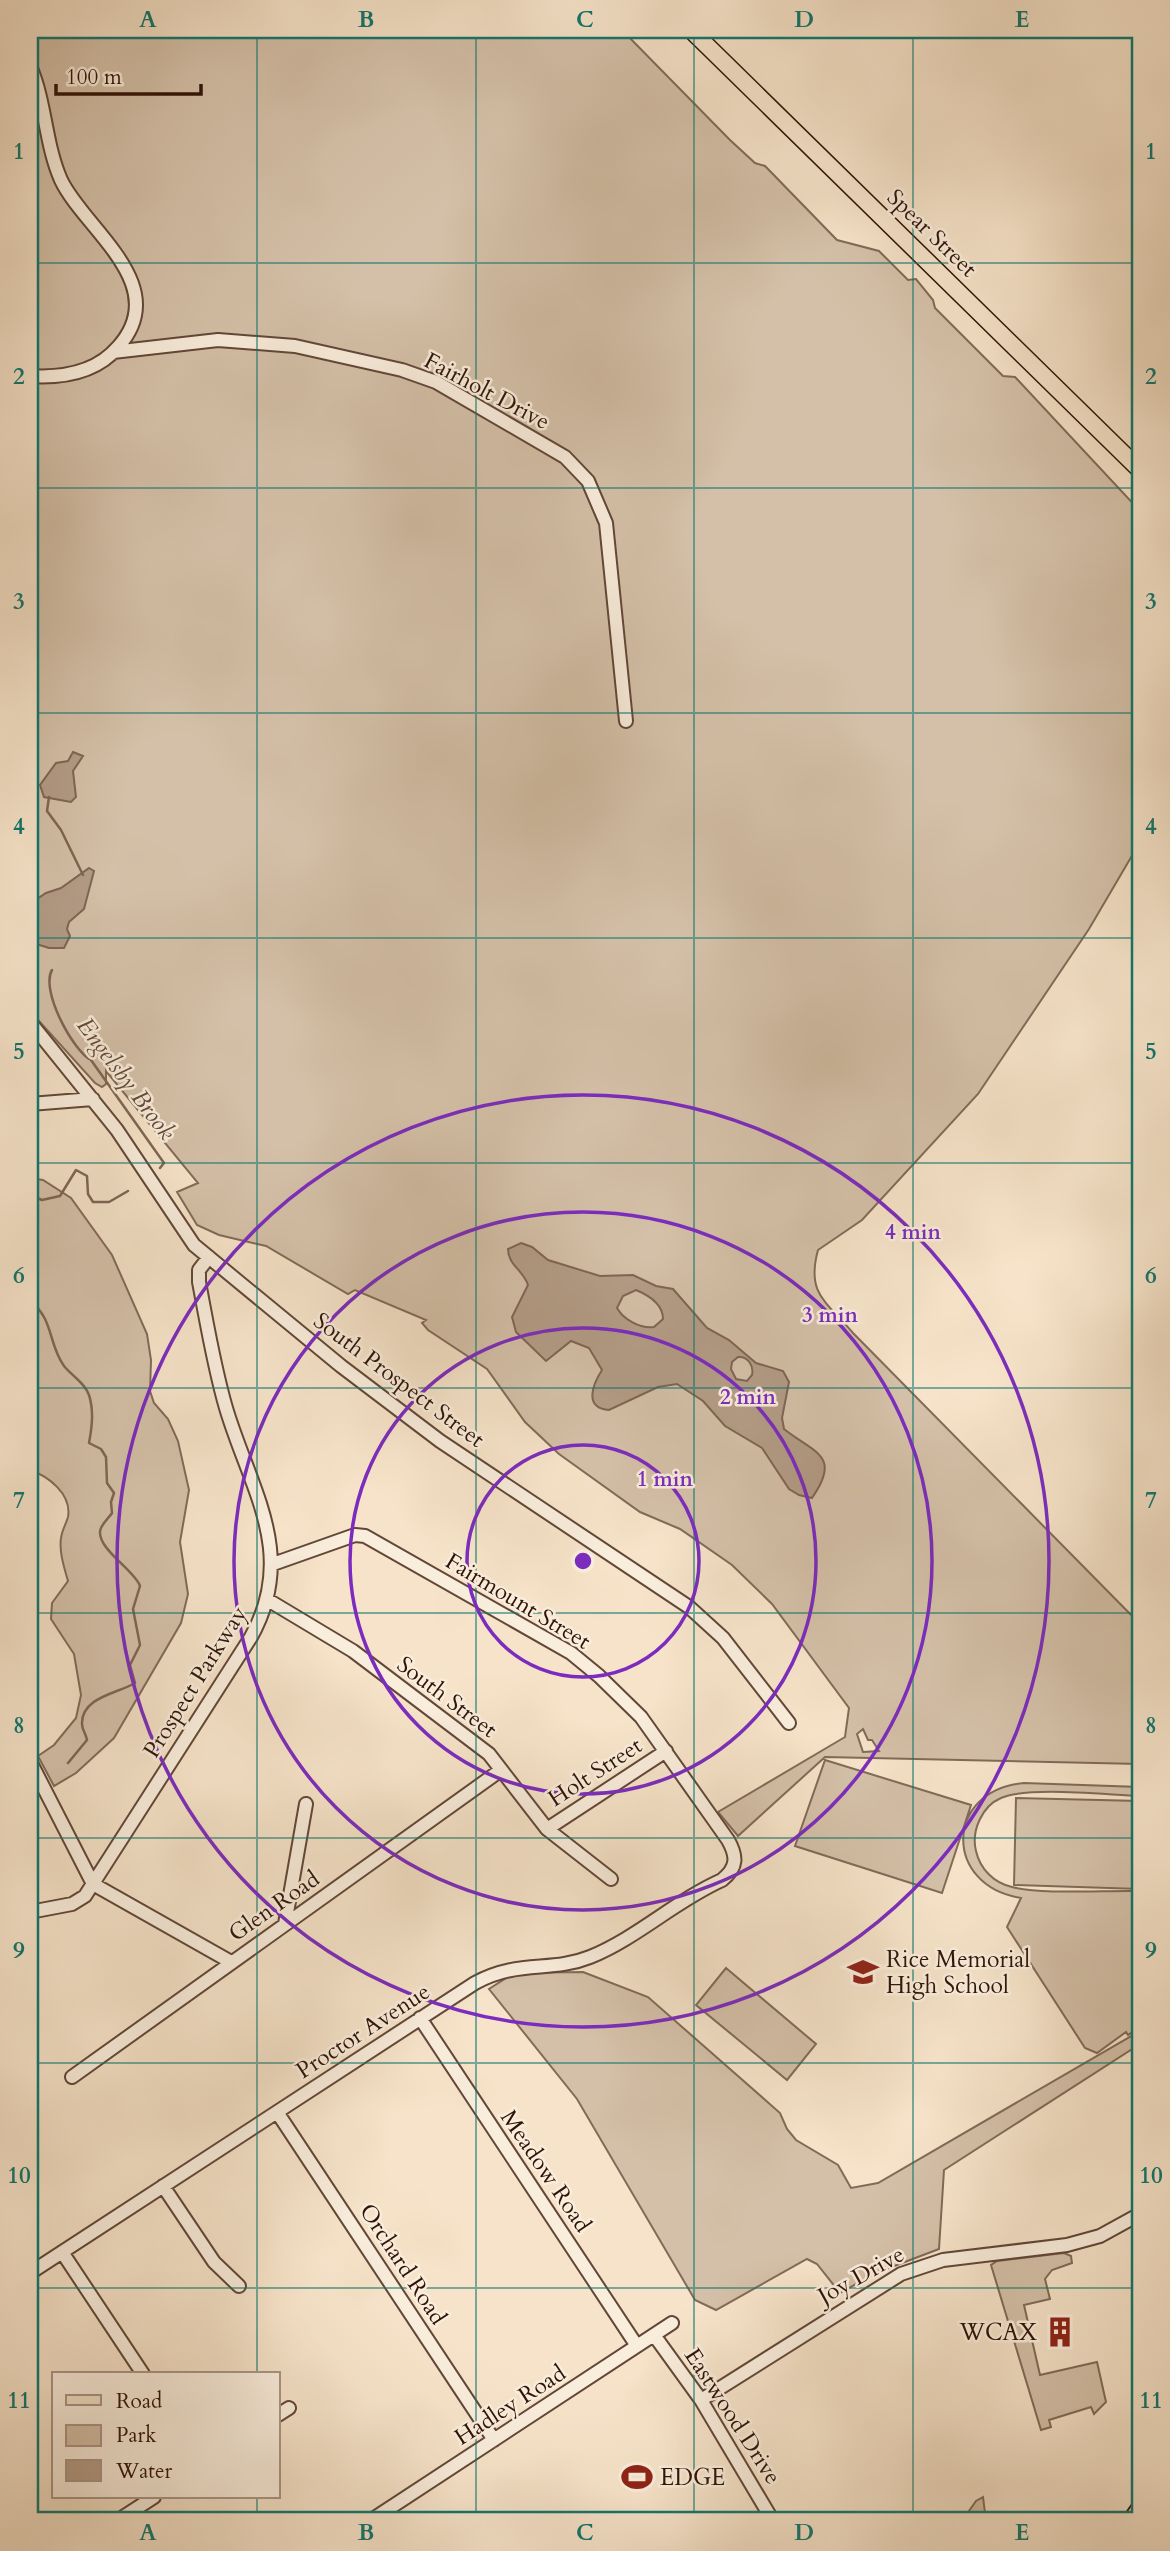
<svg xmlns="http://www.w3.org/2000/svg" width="1170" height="2551" font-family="Cardo,serif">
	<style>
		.green { fill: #d4c0a8; stroke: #826a58; stroke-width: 2; fill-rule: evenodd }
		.water { fill: #b39c87; stroke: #7f6554; stroke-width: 2; fill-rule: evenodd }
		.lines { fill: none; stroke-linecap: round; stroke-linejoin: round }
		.stream { stroke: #7f6554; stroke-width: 2.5 }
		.minor-casing { stroke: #624738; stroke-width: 16 }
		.major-casing { stroke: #301307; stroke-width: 19 }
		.highway-casing { stroke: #301307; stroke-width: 23 }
		.minor { stroke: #f9eddc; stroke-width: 12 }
		.major { stroke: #f6e3c9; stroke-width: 16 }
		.highway { stroke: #f6e3c9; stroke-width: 19 }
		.grid { fill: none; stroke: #0f766e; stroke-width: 2; stroke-opacity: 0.55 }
		.ring { fill: none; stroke: #7b2cbf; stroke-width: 3.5 }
		.labels { text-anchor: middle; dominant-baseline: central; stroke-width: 5; stroke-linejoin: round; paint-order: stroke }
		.street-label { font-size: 23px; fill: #301307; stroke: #f9eddc }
		.poi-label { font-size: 23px; fill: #301307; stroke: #f9eddc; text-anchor: start }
		.water-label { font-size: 24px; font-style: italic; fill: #644a3a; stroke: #f9eddc }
		.centre { fill: #7b2cbf; stroke: #f9eddc; stroke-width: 3.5 }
		.ring-label { font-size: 21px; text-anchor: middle; font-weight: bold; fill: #7b2cbf; stroke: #f9eddc; stroke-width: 5; stroke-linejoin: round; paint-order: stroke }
		.neatline { fill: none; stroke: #0f766e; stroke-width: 2.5 }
		.grid-label { font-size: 23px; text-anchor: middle; font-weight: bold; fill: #0f766e }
	</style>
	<rect width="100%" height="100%" fill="#f6e3c9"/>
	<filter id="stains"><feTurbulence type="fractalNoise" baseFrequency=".00286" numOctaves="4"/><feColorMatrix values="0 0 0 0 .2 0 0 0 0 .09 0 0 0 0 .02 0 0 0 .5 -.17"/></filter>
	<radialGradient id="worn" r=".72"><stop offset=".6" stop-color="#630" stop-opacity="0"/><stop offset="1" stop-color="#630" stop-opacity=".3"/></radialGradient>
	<path class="green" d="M30 30H622L730 140 755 163 765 166 837 240 879 251 908 280 916 279 933 300 935 308 1003 376 1015 377 1140 511V842L1089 929 978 1094 862 1220 818 1250C806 1294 826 1301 853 1333L1140 1624V1764L825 1757 738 1836 718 1812 845 1737 849 1708 772 1604 732 1565 680 1529 640 1512 559 1454 525 1422 487 1369 428 1330 422 1323 426 1320 355 1290 348 1294 266 1246 219 1235 197 1225 177 1192 198 1183 106 1071V1084L102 1087 95 1083 30 1011ZM863 1729 868 1740H872L879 1751 863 1752 857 1734Z
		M30 1178 43 1180 71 1198 112 1255 147 1334 151 1360 150 1391 154 1403 168 1419 178 1441 189 1490 180 1542 188 1594 181 1623 114 1738 76 1773 54 1786 38 1756 54 1745 76 1718 81 1695 74 1654 51 1619 52 1603 68 1581C64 1567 59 1552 61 1538 62 1530 66 1524 68 1517 72 1494 48 1476 30 1470Z
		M825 1760 971 1805 942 1893 795 1846Z
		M1024 1783 1140 1787V1796C1107 1795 1030 1786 1001 1798 982 1806 971 1831 976 1851 980 1869 994 1883 1012 1887 1043 1895 1105 1890 1140 1891V2027L1128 2035 1126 2032 1097 2053 1085 2048 1007 1927 1021 1898C943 1886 944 1790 1024 1783Z
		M1016 1798 1140 1801V1889L1014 1885Z
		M726 1968 816 2044 787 2080 696 2005Z
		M583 1972 648 1997 780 2113 787 2129 796 2140 838 2165 851 2188 878 2183 1140 2031V2044L944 2170 939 2249 876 2273 840 2293 817 2264 807 2259 716 2310 695 2300 577 2099 489 1989 514 1973Z
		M1064 2253 1071 2256 1072 2263 1052 2270 1045 2279 1050 2299 1024 2305 1040 2375 1097 2362 1106 2402 1094 2414 1091 2407 1049 2420 1051 2427 1041 2430 991 2265 997 2261Z
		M983 2497 986 2521H962L976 2501Z"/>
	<path class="water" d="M73 752 83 756 73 771 76 797 71 802 44 797 40 785 56 763 68 761Z
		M89 868 94 871 84 909 69 922 67 929 70 936 64 948H49L30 942V909L34 901 46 893 61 888Z
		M521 1243 532 1247 548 1260 600 1276 633 1275 656 1286 673 1289 707 1328 729 1340 756 1363 783 1371 789 1382 782 1418 784 1429C814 1453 842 1455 812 1498L799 1495 789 1489 762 1448 725 1426 703 1401 677 1384 658 1387 609 1410C583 1408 593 1384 602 1370L589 1348 571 1341 546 1361 516 1332 512 1317 528 1285C523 1270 508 1265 508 1249ZM636 1290C648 1295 663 1304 663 1319L654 1327C640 1329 623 1319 617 1308L623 1296ZM738 1357C748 1356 754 1366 752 1375L747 1381 736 1379 731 1369 732 1362Z"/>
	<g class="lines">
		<path class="stream" d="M49 797 47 811 61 830 83 875
			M52 970C40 990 73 1051 91 1060L164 1163 160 1168
			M30 1195 42 1200 60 1196 76 1170 87 1176 88 1194 93 1202H109L128 1191
			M30 1301C54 1319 48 1344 64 1366 72 1376 85 1383 89 1395 94 1411 92 1427 89 1443L101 1449 106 1457 107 1483 114 1493 111 1502 112 1513C109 1518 100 1525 100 1532 99 1550 135 1571 140 1586L133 1609 140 1645 130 1665 135 1683C119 1693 81 1697 82 1724 82 1730 86 1734 87 1740L68 1763"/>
		<g class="minor-casing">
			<path id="minor" d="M30 66C46 103 45 144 61 180 84 229 174 285 118 347 96 373 62 378 30 376
				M113 352 218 340 295 346 402 370 436 382 565 457 588 481 606 523 626 721
				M30 1022 117 1130 194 1245 341 1366 440 1441 689 1607 723 1638 789 1723
				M30 1104 93 1099
				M268 1600 353 1651 489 1754 547 1829 611 1879
				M30 1761 93 1884 231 1962
				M547 1829 666 1751
				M30 1912 72 1904 85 1896 251 1637C298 1553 250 1489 226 1408 214 1367 207 1324 199 1282V1270L209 1257
				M285 1924 306 1804
				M420 2018 637 2346
				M72 2077 501 1770
				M277 2112 494 2440
				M163 2186 214 2262 239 2286
				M62 2252 143 2374
				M30 2273 475 1983C519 1959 550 1973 590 1957 637 1938 675 1901 722 1880 738 1867 737 1856 728 1840L641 1717 599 1676 571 1653 365 1536 355 1535 273 1564
				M654 2335 701 2400 773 2521
				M701 2400 901 2274 943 2260 1067 2245 1100 2236 1140 2214
				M278 2415 289 2408
				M117 2521 154 2497
				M370 2521 672 2323"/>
		</g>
		<g class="major-casing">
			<path id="major" d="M691 30 1140 470"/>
		</g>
		<g class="highway-casing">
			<path id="highway" d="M1133 2521 1140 2511"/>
		</g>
		<use href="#minor" class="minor"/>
		<use href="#major" class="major"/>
		<use href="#highway" class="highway"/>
	</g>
	<path class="grid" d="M257 30V2374M476 30V2521M694 30V2521M913 30V2521M30 263H1140M30 488H1140M30 713H1140M30 938H1140M30 1163H1140M30 1388H1140M30 1613H1140M30 1838H1140M30 2063H1140M30 2288H1140M257 2497V2521"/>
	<g class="ring">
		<circle cx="583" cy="1561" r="116"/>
		<circle cx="583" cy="1561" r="233"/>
		<circle cx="583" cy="1561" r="349"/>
		<circle cx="583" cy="1561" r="466"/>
	</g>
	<defs>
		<g id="school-bare" transform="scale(2.415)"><path d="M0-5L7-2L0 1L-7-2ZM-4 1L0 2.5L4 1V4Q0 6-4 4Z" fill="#8f2418" stroke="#f9eddc" stroke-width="2.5" paint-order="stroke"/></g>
		<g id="building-bare" transform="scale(2.415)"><path d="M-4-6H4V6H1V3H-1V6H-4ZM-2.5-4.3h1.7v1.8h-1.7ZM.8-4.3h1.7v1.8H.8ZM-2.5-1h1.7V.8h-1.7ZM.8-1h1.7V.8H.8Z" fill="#8f2418" stroke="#f9eddc" stroke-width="2.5" paint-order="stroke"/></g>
		<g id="stadium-bare" transform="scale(2.415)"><path d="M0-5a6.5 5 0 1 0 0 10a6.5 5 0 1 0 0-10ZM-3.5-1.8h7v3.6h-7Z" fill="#8f2418" stroke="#f9eddc" stroke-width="2.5" paint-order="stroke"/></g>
	</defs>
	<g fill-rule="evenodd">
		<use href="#school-bare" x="863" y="1972"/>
		<use href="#building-bare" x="1060" y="2332"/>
		<use href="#stadium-bare" x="637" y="2477"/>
	</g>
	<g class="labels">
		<g class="street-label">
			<text transform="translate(932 233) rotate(44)">Spear Street</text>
			<text transform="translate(487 391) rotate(28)">Fairholt Drive</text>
			<text transform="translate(399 1380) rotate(37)">South Prospect Street</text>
			<text transform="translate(518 1601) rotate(31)">Fairmount Street</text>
			<text transform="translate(195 1682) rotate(-58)">Prospect Parkway</text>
			<text transform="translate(447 1697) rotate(37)">South Street</text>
			<text transform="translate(595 1772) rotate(-33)">Holt Street</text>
			<text transform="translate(274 1906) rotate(-35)">Glen Road</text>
			<text transform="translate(363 2031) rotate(-33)">Proctor Avenue</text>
			<text transform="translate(546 2171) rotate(56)">Meadow Road</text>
			<text transform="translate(403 2264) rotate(57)">Orchard Road</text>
			<text transform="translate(861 2275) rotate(-29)">Joy Drive</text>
			<text transform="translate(510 2405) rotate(-33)">Hadley Road</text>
			<text transform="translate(733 2416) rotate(57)">Eastwood Drive</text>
		</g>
		<g class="poi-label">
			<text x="886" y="1959">Rice Memorial<tspan x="886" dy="26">High School</tspan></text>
			<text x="1037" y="2332" text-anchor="end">WCAX</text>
			<text x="660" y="2477">EDGE</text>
		</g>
		<g class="water-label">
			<text transform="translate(126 1079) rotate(53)">Engelsby Brook</text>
		</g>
	</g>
	<circle cx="583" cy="1561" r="10" class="centre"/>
	<g class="ring-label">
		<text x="913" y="1239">4 min</text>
		<text x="830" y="1322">3 min</text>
		<text x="748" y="1404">2 min</text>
		<text x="665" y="1486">1 min</text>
	</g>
	<rect width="1170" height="2551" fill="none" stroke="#f6e3c9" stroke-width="77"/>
	<rect x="52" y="2372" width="228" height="126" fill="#f9eddc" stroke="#a99687" stroke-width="2"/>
	<rect x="66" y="2395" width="35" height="10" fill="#f6e3c9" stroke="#a99687" stroke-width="2"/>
	<text x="116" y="2408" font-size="21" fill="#301307">Road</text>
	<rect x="66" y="2425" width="35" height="21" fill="#d4c0a8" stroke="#a99687" stroke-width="2"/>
	<text x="116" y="2442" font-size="21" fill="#301307">Park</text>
	<rect x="66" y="2460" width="35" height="21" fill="#b39c87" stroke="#a99687" stroke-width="2"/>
	<text x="116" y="2478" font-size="21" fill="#301307">Water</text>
	<path d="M56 84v10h145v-10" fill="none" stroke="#301307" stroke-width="3.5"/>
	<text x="66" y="84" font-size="21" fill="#301307" stroke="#f9eddc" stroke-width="5" paint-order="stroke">100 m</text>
	<rect x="38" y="38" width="1094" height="2474" class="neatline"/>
	<g class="grid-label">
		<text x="148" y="27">A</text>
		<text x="366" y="27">B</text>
		<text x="585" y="27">C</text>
		<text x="804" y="27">D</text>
		<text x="1022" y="27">E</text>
		<text x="19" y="159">1</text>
		<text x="1151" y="159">1</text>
		<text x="19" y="384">2</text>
		<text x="1151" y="384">2</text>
		<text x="19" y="609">3</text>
		<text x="1151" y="609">3</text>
		<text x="19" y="834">4</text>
		<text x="1151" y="834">4</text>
		<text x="19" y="1059">5</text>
		<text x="1151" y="1059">5</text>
		<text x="19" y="1283">6</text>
		<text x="1151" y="1283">6</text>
		<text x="19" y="1508">7</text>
		<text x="1151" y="1508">7</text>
		<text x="19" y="1733">8</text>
		<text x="1151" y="1733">8</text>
		<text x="19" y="1958">9</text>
		<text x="1151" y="1958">9</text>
		<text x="19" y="2183">10</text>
		<text x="1151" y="2183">10</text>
		<text x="19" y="2408">11</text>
		<text x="1151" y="2408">11</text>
		<text x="148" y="2540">A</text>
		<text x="366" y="2540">B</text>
		<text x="585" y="2540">C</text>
		<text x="804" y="2540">D</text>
		<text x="1022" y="2540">E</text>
	</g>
	<rect width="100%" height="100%" filter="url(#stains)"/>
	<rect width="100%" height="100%" fill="url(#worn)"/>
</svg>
